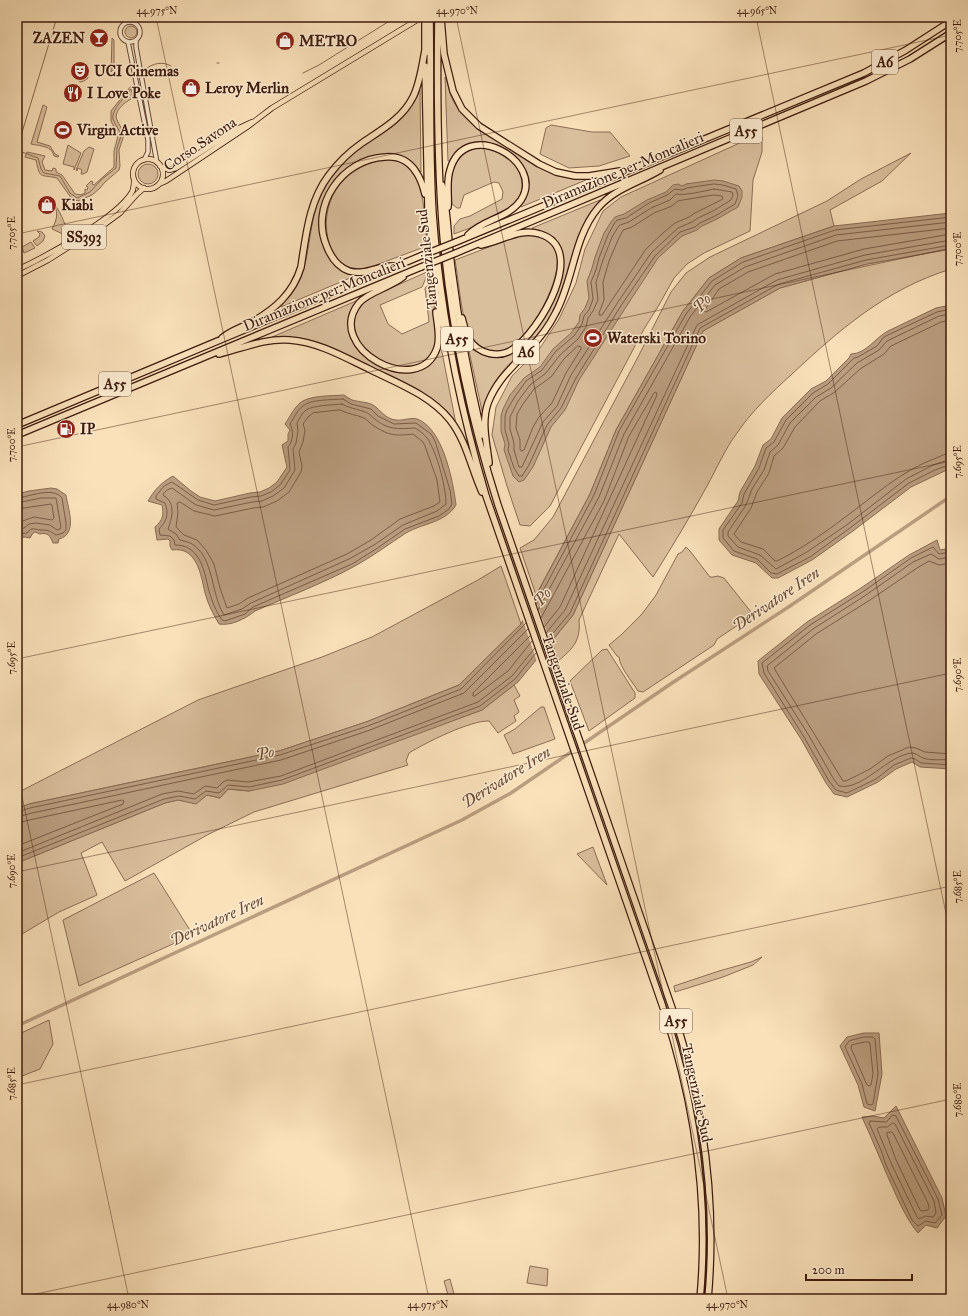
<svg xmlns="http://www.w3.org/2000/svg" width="968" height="1316" font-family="'IM FELL Great Primer',serif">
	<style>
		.green { fill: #dabf9d; stroke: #8c6d56 }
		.water { fill: #ba9e80; stroke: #886a52 }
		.pier { fill: #fae1ba }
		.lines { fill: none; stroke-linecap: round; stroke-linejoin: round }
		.shore { stroke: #7c5c47; stroke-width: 1 }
		.stream { stroke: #886a52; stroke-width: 1 }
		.canal { stroke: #ba9e80; stroke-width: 3.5 }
		.minor-casing { stroke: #6d4c39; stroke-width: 5.5 }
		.major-casing { stroke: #3e1b0e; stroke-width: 6 }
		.highway-casing { stroke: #3e1b0e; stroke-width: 8 }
		.minor { stroke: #fcecd2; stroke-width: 3.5 }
		.major { stroke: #fae1ba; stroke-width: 4.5 }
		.highway { stroke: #fae1ba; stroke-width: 5.5 }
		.highway-bridge-casing { stroke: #3e1b0e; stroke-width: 8; stroke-linecap: butt }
		.highway-bridge { stroke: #fae1ba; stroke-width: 5.5 }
		.ticks { fill: none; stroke: #3e1b0e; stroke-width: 1; stroke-opacity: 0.45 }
		.labels { text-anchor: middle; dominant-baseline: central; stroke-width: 3; stroke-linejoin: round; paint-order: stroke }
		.shield { fill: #fcecd2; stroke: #775a49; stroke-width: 1 }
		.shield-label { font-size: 14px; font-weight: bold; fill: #3e1b0e }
		.poi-label { font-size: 15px; font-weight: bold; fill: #3e1b0e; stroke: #fcecd2; text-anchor: start }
		.street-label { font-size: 15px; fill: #3e1b0e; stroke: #fcecd2 }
		.water-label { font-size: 16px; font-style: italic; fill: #694936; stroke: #fcecd2 }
		.neatline { fill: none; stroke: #3e1b0e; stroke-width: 1.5 }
		.ticks-label { font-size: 10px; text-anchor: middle; fill: #3e1b0e }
	</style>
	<rect width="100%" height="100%" fill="#fae1ba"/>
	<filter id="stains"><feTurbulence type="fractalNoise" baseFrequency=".005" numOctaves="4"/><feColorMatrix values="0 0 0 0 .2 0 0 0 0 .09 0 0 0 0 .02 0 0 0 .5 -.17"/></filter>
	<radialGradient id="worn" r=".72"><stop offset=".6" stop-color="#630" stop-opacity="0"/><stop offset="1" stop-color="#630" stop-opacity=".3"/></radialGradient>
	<path class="green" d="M125 32a6 6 0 1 1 12 0a6 6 0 1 1-12 0Z
		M112 38 114 40V69L111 72Z
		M84 73 87 74 88 78 84 81 80 82 77 77Z
		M445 77C448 83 449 90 451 96 456 108 464 117 473 125L541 168 566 177 586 179V180L521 207 520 206C552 159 470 115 450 161H448Z
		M131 86 133 98C126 101 113 111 117 120 119 125 123 129 124 135L119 150 120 166 119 170 105 182 100 188 92 195 78 201 72 199 57 178C40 174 40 180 36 160L25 157 27 152 45 156 42 162 45 170 52 171 53 168 56 169V172L62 175 75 194C79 195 82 195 85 193V189L87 190 88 187 86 186 91 181 93 182 92 184 94 185 114 167V151L118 136 111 121V111Z
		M420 90 421 172 407 159 395 155 383 154 369 157 341 174 331 187 320 232 322 240 328 255 338 267 345 272 355 274V276L281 307C286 296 297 289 302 274 313 241 308 210 330 178 338 168 347 157 357 150 373 138 391 130 404 116 411 108 416 99 420 90Z
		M43 105 47 107 37 142 50 146 55 154 59 156 58 157 54 156C52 146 41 146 31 144Z
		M551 125 592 132H610L630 156 599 166 569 168 540 154 546 128Z
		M755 136 762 137V152L753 180 750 231 704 253 687 264 674 278 659 305 644 329 550 506 530 526 520 525 507 486 492 435 496 407 512 376 540 348 559 319 576 283 585 249 603 211 621 197Z
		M68 145 81 153 74 170V167L63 164Z
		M89 147 94 149 87 172 83 174H81L82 170 78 168 77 171 76 170 84 151Z
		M475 148C481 148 487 148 493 150 516 157 533 184 514 205 503 217 470 228 454 234V226L460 219 470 216 502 199 503 192 499 183 494 182 464 195 460 208H457L452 204C450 179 448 160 475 148Z
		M911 153 882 181 830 210 834 226 741 258 709 278 683 311 616 430 590 494 536 595 520 548 534 540 553 517 639 355 671 292 686 273 710 257 827 201 861 179Z
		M389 159C419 164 421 186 424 211 425 223 426 234 427 246L368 268C360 269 351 269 344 265 335 259 330 249 328 239 319 197 348 163 389 159Z
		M138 174a10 10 0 1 1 20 0a10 10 0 1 1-20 0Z
		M600 200V201C571 232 573 276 553 312 545 327 535 340 523 351 515 359 506 366 500 375 491 386 487 398 483 411H482L468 346C480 351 484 360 501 357 527 353 539 321 549 301 553 292 558 283 562 273 567 259 561 241 547 234 543 231 537 230 533 229L532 228Z
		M53 203C60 210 64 222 68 232L65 235 52 229C57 219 59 213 53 203Z
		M37 231 42 232 45 236 43 241 37 246 33 241 39 237 40 234Z
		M526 235C538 235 551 239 556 252 565 276 529 341 506 350 494 355 478 348 471 337 461 320 459 281 455 260L515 237Z
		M31 242 35 248 24 253 22 247Z
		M951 249V269C886 289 839 330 791 375 771 393 752 411 737 433 725 449 717 468 707 486 690 517 672 547 653 577L619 534 579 620C581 640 573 649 558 661L552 641 573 615 703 331 780 288 867 264Z
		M429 271 422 287 380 305 388 324 402 334 429 322 425 288 429 284 431 285C433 302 440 330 435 346 417 400 311 336 373 296Z
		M356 301C353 310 348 316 349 327 351 359 396 384 424 368 433 362 437 354 441 347L456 424C435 394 399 381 368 366 349 356 330 345 309 340 297 337 285 337 272 337Z
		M686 547 690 551 710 577H713L718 576 724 578 751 612 752 615 750 618 747 617 744 621 717 639 714 645 643 692 638 691C632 681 620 668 619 657L617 656 609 645 621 635 642 614 656 595 678 554 682 552Z
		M501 566 521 624 459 685 366 722 279 751 29 804 17 809V793L198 700 322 657 372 637 478 580Z
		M607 649 635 693V698L589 731 570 681 602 650Z
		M514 685 520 696 514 700 519 712 514 716 516 721 498 733 489 721C471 720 425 743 409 753L406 761 408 765 254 812 209 834 125 881 102 842 81 853 97 895 59 912 17 937V863L165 803 178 800 196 803 207 795 220 798 228 789 249 791 482 710Z
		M541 707H544L555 739 513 754 504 735 515 729Z
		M593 847 607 885 577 854Z
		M154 873 193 935 79 986 63 920Z
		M762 957 753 965 723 977 675 992 674 986 719 971 751 962Z
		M49 1020 53 1044 40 1069 17 1078V1035Z
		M530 1266 548 1269 547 1286 527 1283Z
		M450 1279 454 1294 448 1295 444 1281Z"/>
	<path class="water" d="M714 180 723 181 739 186 742 191V197L738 207 717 219 702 226 697 230 682 236 658 258 626 307 579 380 565 410 551 427 533 467 524 480 519 482 513 476 504 450 505 444 501 431V416L503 409 510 395 524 378 540 367 553 349 571 333 579 322 580 315 585 308 589 298 587 281 592 268 595 257 604 233 611 222 615 217 624 214 647 200 666 192 673 185 678 184 682 186 686 184Z
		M951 213V249L867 264 780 288 703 331 573 615 518 682 482 710 283 784 249 791 228 789 220 798 207 795 196 804 178 800 165 803 17 863V809L29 804 279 751 366 722 459 685 521 624 590 494 616 430 683 311 709 278 741 258 834 226Z
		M951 305V468L911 487 853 531 812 560 778 578H772L756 563 732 555 719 540V529L738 501 740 492 755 466 763 445 771 439 782 418 811 389 826 381 849 358 851 354C866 354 876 337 888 331L936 308Z
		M344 395C347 397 350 399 352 400 359 402 368 402 373 405 381 410 385 419 396 420 403 421 411 417 417 419 443 428 453 481 456 505 445 523 423 523 406 533 389 544 373 556 355 566 324 583 287 597 255 611 245 619 231 626 219 624 213 614 208 604 205 593 201 575 197 546 172 550L170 546V541L168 539 157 540 155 527C163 520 164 515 162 505L148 501C155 489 161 483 173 476L191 491 200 497 215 501 250 493 260 492 269 488 277 482 287 467 282 445 288 441V434L290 430 285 424C290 417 293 409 300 403 309 395 333 396 344 395Z
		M51 488 57 489 66 495C68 509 78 534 59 539L58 543H53C50 536 48 532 40 534L35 532 33 533 30 538 25 537 17 538V494L29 491Z
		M937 540 940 550 951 548V769L920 767 912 762 896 769 878 782 847 797 834 794 826 783 801 739 759 674 758 661 807 622 861 588 909 555Z
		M864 1033H879L882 1074 875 1111 864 1107 858 1085 840 1046 847 1037Z
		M896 1106 942 1198 946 1216 937 1228 926 1225 918 1233C908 1221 902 1208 896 1195 884 1169 874 1143 862 1117L873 1116 884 1118Z"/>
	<path class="pier" d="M534 595 551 644 537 662 522 618Z"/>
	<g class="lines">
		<path class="shore" d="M714 184 723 185 736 189 738 196 735 204 715 216 700 223 695 227 680 232 655 256 622 304 576 378 561 408 547 425 529 465 522 476H519L514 468 508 450 509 444 505 430V416L507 410 514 398 526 381 542 370 556 351 574 336 582 324 584 316 589 310 593 299 591 282 596 270 599 258 608 235 614 224 617 220 626 218 649 203 667 195 675 189 682 190 687 188Z
			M714 189 732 192 733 195 731 200 713 211 698 218 692 222 678 228 651 253 618 302 571 375 557 406 543 422 522 467H519L514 450V443L510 429V417L518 401 530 385 546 373 560 355 578 339 586 327 588 318 593 311 598 300 596 282 603 260 612 237 618 227 620 225 629 222 651 208 670 200 676 194C684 196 704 191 714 189Z
			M714 195 722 196 723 199 695 213 689 217 675 223 663 233 646 249 602 315H599V313L604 300 603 282 609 261 618 240 623 230 632 227 654 213 672 206 678 201Z
			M951 228 837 241 748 272 719 289 704 311 706 312 775 274 864 249 951 234
			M951 309 937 312 890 334 884 337 877 346 858 357 854 358 828 384 813 393 786 420 774 442 766 448 759 468 744 494 742 503 723 530V538L734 551 757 559 771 573 777 574 810 557 850 528 909 483 935 470 951 464
			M951 314 939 316 887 341 879 350 857 363 831 388 816 397 790 423 778 445 770 452 764 470 752 489 746 505 728 532V536L738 547 760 555 776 569 807 552 848 524 906 479 933 465 951 459
			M951 320 941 322 891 346 884 354 860 369 835 392 820 401 795 427 783 448 774 456 769 473 757 492 751 508 734 534 741 542 763 549 775 561H777C801 549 823 534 844 518 874 496 901 471 936 458 942 456 945 453 951 453
			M578 346 581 347V349L566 373 552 403 539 417 533 427 524 450 521 451 520 449V440L516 428 517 414 523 404 534 389 551 377 564 359Z
			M343 399 351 404 371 409 378 416 394 424 416 423 431 434 435 441 450 490 452 504 449 509 439 516 405 529 376 549 352 564 253 607 245 614 225 621 222 620C216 612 212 601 209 591 205 577 204 559 190 549 186 546 179 545 175 545L174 540 170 536 160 535 159 529C167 521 169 514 165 503L156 499V496L164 486 172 482 198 500 214 505 251 497 261 496 271 492 280 485 290 470 288 447C293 441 294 431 290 424 294 418 297 410 303 406 311 399 332 400 343 399Z
			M342 404C350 409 364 410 369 414 371 415 373 418 376 420 389 430 398 429 415 428 420 431 428 437 430 443 438 457 446 488 446 504L437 511 403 525 374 545 349 559 251 603 242 609 224 615C211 595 214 557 192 544 189 542 184 541 180 540L176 534 168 529C172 518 176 503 164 496L163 494 167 490 172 488 196 505 214 510 252 502 262 501 273 496 284 488 295 470 293 449 296 443 298 431 297 423C299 419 302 413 306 410 314 405 333 405 342 404Z
			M340 410C348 414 357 415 364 418 368 420 370 424 374 426 389 436 397 436 413 434L423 442 425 446 437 480 440 502 434 506 400 519 371 540 347 554 248 598 239 604 227 608 220 588 214 564 206 550 197 540 184 535 176 527 178 512 177 503 180 502 194 511 215 516 253 508 263 507 277 501 289 492 301 472 302 466 299 452 303 442 305 430 303 424 308 417 313 413Z
			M17 498C29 497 53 486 62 498L66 523V530L63 533 56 535C49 531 50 530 41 530 35 530 32 526 27 533L17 534
			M17 503 41 498H56L61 527 60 529 57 530 50 525 36 523 29 524 24 528 17 529
			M17 509 51 504 52 505 54 518 52 520 34 517 17 523
			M951 552 939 554 933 547 911 558 864 591 810 625 762 663 764 673 804 737 829 781 836 790 847 793 876 779 894 765 911 758 915 759 921 763 951 765
			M951 557 939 559 931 554 913 562 866 595 813 629 767 666 768 671 808 734 833 778 839 786C862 791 888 755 912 753 917 753 919 757 923 758 931 761 942 759 951 760
			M951 563 939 565 929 561 917 568 870 600 816 634 774 668 843 781H846L870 769 888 756 909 747 916 748 925 752 951 754
			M536 604 594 495 619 431 686 314 712 281 743 262 835 230 951 217
			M538 610 599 497 624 434 690 317 715 285 745 267 836 235 951 222
			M541 618 604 501 629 436 654 393 656 392 657 395 560 607 544 627
			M546 633 565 610 697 325 777 280 865 255 951 240
			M530 636 473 693V696H475L508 671 532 641
			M548 639 570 613 700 328 779 284 866 260 951 245
			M17 812 30 808 280 755 368 726 461 689 526 623
			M17 817 32 813 281 760 370 730 464 693 528 629
			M17 823 34 819 122 800 124 801 123 804 17 846
			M17 853 162 794 178 791 194 794 205 786 217 788 223 782 227 780 248 782 281 776 478 702 512 676 535 648
			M17 858 164 799 179 796 195 799 206 791 219 793 228 785 249 787 282 780 480 706 515 679 536 653
			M864 1037H873L875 1039 878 1074 873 1104 871 1105 867 1104 862 1084 845 1047 849 1041Z
			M865 1042H869L870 1044 873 1074 871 1085 869 1086 867 1085 851 1048 852 1045Z
			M893 1115 896 1116 938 1199 942 1215 935 1223 926 1221 918 1226 912 1220 886 1165 881 1150 869 1123 870 1121 886 1122Z
			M893 1123 895 1124 934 1201 936 1213 933 1217 925 1216 919 1219 917 1217 891 1163 877 1129 879 1127H887Z
			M891 1132 893 1133 928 1203 929 1208 928 1210 921 1211 920 1210 896 1160 887 1135V1133Z"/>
		<path class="stream" d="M217 63H219
			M145 70C152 63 163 61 171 66
			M303 73 319 65 396 17
			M17 141 20 139 57 17
			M17 146 22 152 38 158 41 169 44 173 60 176 70 193 77 198 90 192 101 180 116 168 117 148 121 136C120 130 115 125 113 119 111 109 126 97 131 89"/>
		<path class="canal" d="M17 1026 462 820 511 793 672 683 790 606 951 496"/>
		<g class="minor-casing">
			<path id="minor" d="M120 32a10 10 0 1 1 20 0a10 10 0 1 1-20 0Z
				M136 40V47L157 163
				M128 42 148 140V152L144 160"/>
		</g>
		<g class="major-casing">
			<path id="major" d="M133 174a15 15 0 1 1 30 0a15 15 0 1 1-30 0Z
				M160 166 169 170 176 168 235 130 252 122
				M159 184 166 181 247 127 272 108 422 17
				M17 270C45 257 117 218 132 192 134 188 134 184 134 180
				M17 276 48 260 105 224 120 213 137 194 144 188"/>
		</g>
		<g class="highway-casing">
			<path id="highway" d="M430 17C431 83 429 148 433 214 440 310 459 404 486 496L665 1013C695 1105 709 1202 700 1299
				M438 17C437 90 437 163 443 235 451 327 470 417 498 505L672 1008C703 1102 717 1200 708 1299
				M441 18 444 54 453 91 462 109 479 126 539 164 556 172 575 176H589L620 171
				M425 53V17
				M425 66 428 210 436 294 445 332
				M442 185C448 213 448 242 452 270 459 326 469 380 482 435
				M448 207C449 195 446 182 450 170 465 116 546 161 521 200 508 219 483 219 468 235
				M456 242 864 73 906 50 951 21
				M456 253 866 81 910 59 951 33
				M394 266C379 265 365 276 349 271 338 267 331 257 327 247 309 206 342 159 385 157 398 156 409 161 416 172 421 179 423 186 425 194
				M403 277C391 287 368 292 359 303 323 348 419 400 437 348 441 337 437 324 436 312
				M462 318C464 325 465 332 469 339 478 354 499 359 513 349 539 332 589 249 540 234 520 227 500 242 481 245
				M222 338C230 331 240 328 250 323 274 310 293 294 301 267 306 235 309 201 329 175 338 163 349 152 362 143 381 130 402 119 413 97 420 83 422 66 425 50
				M219 354C243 348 265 338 290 340 318 342 344 357 369 369 397 383 430 395 450 420 467 442 471 468 482 492
				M17 425 423 255
				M17 435 421 267
				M489 463C487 443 481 423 488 403 497 379 514 366 530 348 540 338 549 326 555 314 574 280 573 238 598 208 615 188 639 183 660 170"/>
		</g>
		<use href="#minor" class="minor"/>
		<use href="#major" class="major"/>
		<use href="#highway" class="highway"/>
		<g class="highway-bridge-casing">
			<path id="highway-bridge" d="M423 255 456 242
				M421 267 456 253"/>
		</g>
		<use href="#highway-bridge" class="highway-bridge"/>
	</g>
	<path class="ticks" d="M156 17 429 1299M456 17 728 1299M756 17 951 937M17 21 36 17M17 234 951 35M17 447 951 248M17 659 951 461M17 773 129 1299M17 872 951 673M17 1085 951 886M17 1298 951 1099"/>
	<defs>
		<g id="bar-disc" transform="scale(1)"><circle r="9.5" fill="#8f2418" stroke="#fcecd2"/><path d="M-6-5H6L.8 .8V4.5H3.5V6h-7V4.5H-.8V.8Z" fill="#fff"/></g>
		<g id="shop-disc" transform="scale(1)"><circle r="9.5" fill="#8f2418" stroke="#fcecd2"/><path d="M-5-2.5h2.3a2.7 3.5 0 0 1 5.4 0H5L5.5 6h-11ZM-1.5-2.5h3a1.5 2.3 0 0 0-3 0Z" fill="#fff"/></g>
		<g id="theatre-disc" transform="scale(1)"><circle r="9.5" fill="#8f2418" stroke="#fcecd2"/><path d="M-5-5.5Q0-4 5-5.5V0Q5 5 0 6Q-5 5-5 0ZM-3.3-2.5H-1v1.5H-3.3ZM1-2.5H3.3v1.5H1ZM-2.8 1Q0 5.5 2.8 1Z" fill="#fff"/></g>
		<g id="restaurant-disc" transform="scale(1)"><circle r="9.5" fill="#8f2418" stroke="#fcecd2"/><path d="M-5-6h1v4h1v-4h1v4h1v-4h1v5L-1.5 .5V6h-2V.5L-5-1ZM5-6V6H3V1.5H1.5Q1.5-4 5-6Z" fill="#fff"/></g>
		<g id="stadium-disc" transform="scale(1)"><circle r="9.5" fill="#8f2418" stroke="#fcecd2"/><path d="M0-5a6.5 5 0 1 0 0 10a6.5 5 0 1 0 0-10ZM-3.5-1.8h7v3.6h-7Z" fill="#fff"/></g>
		<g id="fuel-disc" transform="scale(1)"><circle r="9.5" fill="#8f2418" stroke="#fcecd2"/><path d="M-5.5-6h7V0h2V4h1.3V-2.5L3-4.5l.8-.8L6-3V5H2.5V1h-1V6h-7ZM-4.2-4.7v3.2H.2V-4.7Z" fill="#fff"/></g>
	</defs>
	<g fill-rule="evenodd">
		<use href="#bar-disc" x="99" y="38"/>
		<use href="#shop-disc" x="285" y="41"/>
		<use href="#theatre-disc" x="80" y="71"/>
		<use href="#shop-disc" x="191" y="88"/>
		<use href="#restaurant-disc" x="73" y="93"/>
		<use href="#stadium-disc" x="63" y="130"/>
		<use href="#shop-disc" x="47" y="205"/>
		<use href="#stadium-disc" x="593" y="338"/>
		<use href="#fuel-disc" x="66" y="429"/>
	</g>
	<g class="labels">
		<g class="shield">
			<rect x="872" y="50" width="26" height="24" rx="3"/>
			<rect x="730" y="119" width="32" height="24" rx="3"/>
			<rect x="62" y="225" width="44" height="24" rx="3"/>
			<rect x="441" y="327" width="32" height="24" rx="3"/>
			<rect x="513" y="340" width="26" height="24" rx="3"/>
			<rect x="99" y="372" width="32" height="24" rx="3"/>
			<rect x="660" y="1009" width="32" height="24" rx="3"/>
		</g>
		<g class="shield-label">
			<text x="885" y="62">A6</text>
			<text x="746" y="131">A55</text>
			<text x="84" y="237">SS393</text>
			<text x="457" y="339">A55</text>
			<text x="526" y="352">A6</text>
			<text x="115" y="384">A55</text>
			<text x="676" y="1021">A55</text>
		</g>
		<g class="poi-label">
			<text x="85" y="38" text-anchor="end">ZAZEN</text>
			<text x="299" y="41">METRO</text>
			<text x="94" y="71">UCI Cinemas</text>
			<text x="205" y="88">Leroy Merlin</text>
			<text x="87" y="93">I Love Poke</text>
			<text x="77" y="130">Virgin Active</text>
			<text x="61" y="205">Kiabi</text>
			<text x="607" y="338">Waterski Torino</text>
			<text x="80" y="429">IP</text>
		</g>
		<g class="street-label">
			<text transform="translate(200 144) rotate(-34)">Corso Savona</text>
			<text transform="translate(623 170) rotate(-23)">Diramazione per Moncalieri</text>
			<text transform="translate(427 259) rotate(-96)">Tangenziale Sud</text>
			<text transform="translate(324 294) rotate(-22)">Diramazione per Moncalieri</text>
			<text transform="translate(563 682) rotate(71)">Tangenziale Sud</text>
			<text transform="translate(697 1093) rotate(78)">Tangenziale Sud</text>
		</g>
		<g class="water-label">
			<text transform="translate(702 303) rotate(-46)">Po</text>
			<text transform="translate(542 597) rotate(-49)">Po</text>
			<text transform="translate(776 599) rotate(-34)">Derivatore Iren</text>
			<text transform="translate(265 753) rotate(-13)">Po</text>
			<text transform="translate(506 777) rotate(-32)">Derivatore Iren</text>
			<text transform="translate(217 920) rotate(-25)">Derivatore Iren</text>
		</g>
	</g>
	<rect width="968" height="1316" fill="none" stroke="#fae1ba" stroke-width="44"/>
	<path d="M806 1274v6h106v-6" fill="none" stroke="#3e1b0e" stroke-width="2"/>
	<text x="812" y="1274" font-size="12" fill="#3e1b0e" stroke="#fcecd2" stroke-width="3" paint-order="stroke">200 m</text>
	<rect x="22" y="22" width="924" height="1272" class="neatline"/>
	<g class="ticks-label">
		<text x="157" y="14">44.975°N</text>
		<text x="457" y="14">44.970°N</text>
		<text x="757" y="14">44.965°N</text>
		<text transform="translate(957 36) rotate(-90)" y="4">7.705°E</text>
		<text transform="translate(11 233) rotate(-90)" y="4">7.705°E</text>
		<text transform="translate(957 249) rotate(-90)" y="4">7.700°E</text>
		<text transform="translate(11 445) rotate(-90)" y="4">7.700°E</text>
		<text transform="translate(957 462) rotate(-90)" y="4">7.695°E</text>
		<text transform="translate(11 658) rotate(-90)" y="4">7.695°E</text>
		<text transform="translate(957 675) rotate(-90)" y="4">7.690°E</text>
		<text transform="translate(11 871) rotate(-90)" y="4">7.690°E</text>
		<text transform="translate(957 887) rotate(-90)" y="4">7.685°E</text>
		<text transform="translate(11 1084) rotate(-90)" y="4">7.685°E</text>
		<text transform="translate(957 1100) rotate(-90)" y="4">7.680°E</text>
		<text x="128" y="1308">44.980°N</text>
		<text x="428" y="1308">44.975°N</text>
		<text x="727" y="1308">44.970°N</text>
	</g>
	<rect width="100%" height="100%" filter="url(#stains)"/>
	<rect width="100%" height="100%" fill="url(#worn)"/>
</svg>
